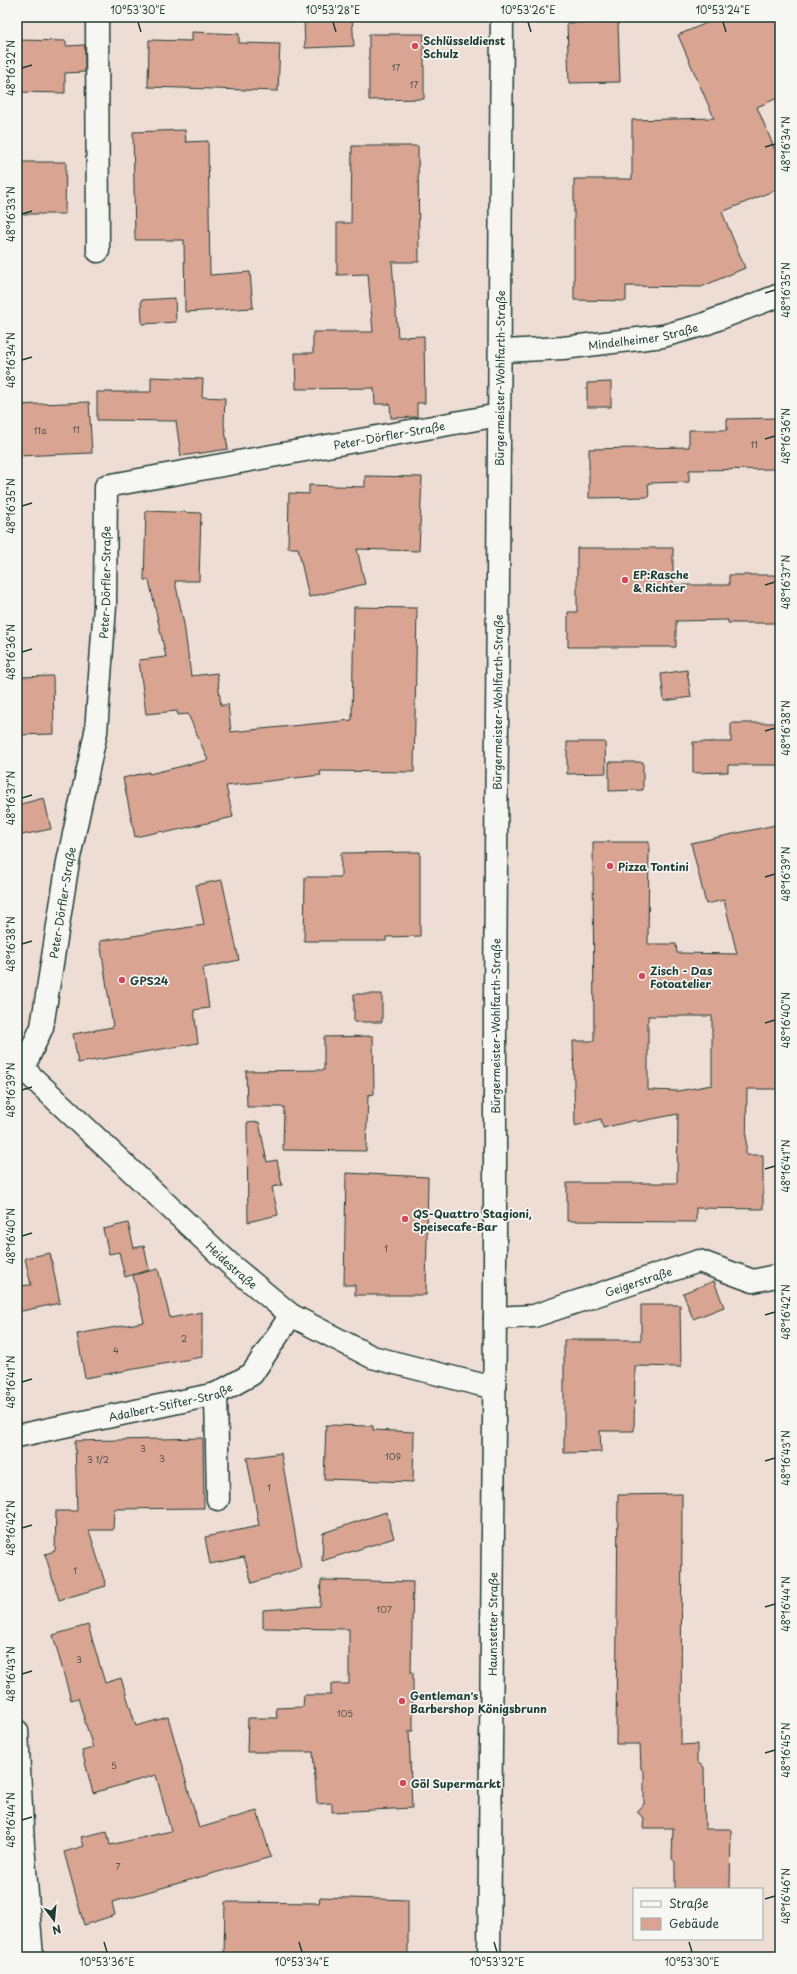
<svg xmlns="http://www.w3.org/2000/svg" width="797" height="1974" font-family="'Playpen Sans',sans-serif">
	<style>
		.building { fill: #daa492; stroke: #1f3d34; fill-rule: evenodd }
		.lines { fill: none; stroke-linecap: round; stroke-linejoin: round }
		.minor-casing { stroke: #1f3d34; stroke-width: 25 }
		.minor { stroke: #f6f6f2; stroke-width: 22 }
		.ticks { fill: none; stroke: #1f3d34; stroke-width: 1.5 }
		.poi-dot { fill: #d1495b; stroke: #f6f6f2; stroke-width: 1.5 }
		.labels { text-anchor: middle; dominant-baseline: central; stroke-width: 3.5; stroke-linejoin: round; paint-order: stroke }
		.number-label { font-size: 9px; fill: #4e574c }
		.poi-label { font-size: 11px; font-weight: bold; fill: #1f3d34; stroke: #f6f6f2; text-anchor: start }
		.street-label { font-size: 11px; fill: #1f3d34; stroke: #f6f6f2 }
		.neatline { fill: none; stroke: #1f3d34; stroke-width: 1.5 }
		.ticks-label { font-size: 10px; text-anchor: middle; fill: #1f3d34 }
	</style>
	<rect width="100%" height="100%" fill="#eeddd5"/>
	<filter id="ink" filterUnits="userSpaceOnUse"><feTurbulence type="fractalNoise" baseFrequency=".025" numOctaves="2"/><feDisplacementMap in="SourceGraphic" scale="8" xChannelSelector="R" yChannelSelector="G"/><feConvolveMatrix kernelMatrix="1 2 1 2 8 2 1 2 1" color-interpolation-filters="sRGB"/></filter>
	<g filter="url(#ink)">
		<path class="building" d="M352 17 354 46 305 48 304 19Z
			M721 17H780V97L757 107 780 162V188L722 212 745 268 701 287 626 286V301L574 300V179H632V120L714 118 678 35Z
			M618 22 620 82 569 83 567 23Z
			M192 32 239 34V43L280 44 278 91 148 87 149 40 192 41Z
			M369 34H424V99L369 100Z
			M17 40 66 41V46L85 45V72L65 73V93L17 92Z
			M185 130 186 142 208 141 210 275 250 272 253 308 185 312 184 240H135L133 132Z
			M352 146H418L419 262H392L398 337 424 336 425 403H417V417L391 418 390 404H375L374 388 296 389 295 353H313V332H373L368 274 337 275V223H351Z
			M17 162H66L65 214H17Z
			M175 298 176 322 142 324 141 300Z
			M151 377 203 379 202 397 225 398 224 424 228 449 181 456 176 421 97 420V392H151Z
			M611 382V407H587V383Z
			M89 402 92 453 17 456V405Z
			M780 418V469L689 470V482L648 483 649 497 589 498V449L689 447V430H727V419Z
			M365 476 422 477 419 551 357 549 365 584 309 597 298 548H288L289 493 309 494V485L365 487Z
			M146 511 201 513 199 581H175L184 624 191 676 217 673 221 706 228 704 231 732 352 720 354 607 417 608 414 772 320 771 321 775 226 786 233 817 164 833 163 831 135 837 123 778 149 772V774L208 760 188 714 178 715 177 711 146 714 139 660 166 657 149 580H144Z
			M577 548H673V585H729V575H780V623H728V620L676 621V647H568V612H577Z
			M687 670 691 697 664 701 661 674Z
			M53 676 54 734 17 735V677Z
			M731 723H780V765H728V772L693 773V742H731Z
			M567 742H605L606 773 567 774Z
			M609 762H643V790L609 791Z
			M44 798 51 829 17 836V805Z
			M780 824V1089H747L746 1155H763V1209L696 1208V1222L567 1221V1183H677L678 1114 637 1122 636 1120 603 1128 601 1119 575 1126 573 1041H594L593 842H649L648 944H676L677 953 737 954 724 900 706 904 691 843ZM648 1016H712V1085L678 1091 648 1090Z
			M420 852V936L386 937V941H304L305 877H341V853Z
			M222 880 239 960 203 968 209 1008 194 1010 198 1043 78 1063 73 1034 113 1027 100 941 204 925 196 885Z
			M354 994H382V1022H354Z
			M373 1036 374 1094 368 1095 366 1151 283 1150 284 1107H247L246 1071 324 1070V1037Z
			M259 1122 267 1162 277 1160 282 1185 272 1187 278 1215 248 1222 247 1123Z
			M346 1173 428 1177 426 1295H355V1285H344Z
			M128 1223 134 1248 144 1246 149 1270 125 1277 119 1252 109 1254 103 1229Z
			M50 1253 60 1303 17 1312V1286L31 1285 25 1258Z
			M158 1269 170 1318 202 1312V1357L85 1378 77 1334 144 1322 133 1275Z
			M714 1281 724 1307 693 1319 683 1293Z
			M641 1305H680L681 1367 635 1366 634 1431H600L601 1452 564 1453V1340H641Z
			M326 1425 373 1426V1430L414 1432 413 1482 324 1479Z
			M203 1438 204 1508 114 1509 113 1530H89L106 1586 59 1600 45 1554 55 1551 56 1511H77L75 1441Z
			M281 1453 301 1568 252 1583 244 1557 210 1564 205 1537 259 1526 247 1458Z
			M682 1494 681 1745 697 1744V1762L704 1767 705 1829H731L730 1889H675V1862L672 1859 673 1828H643L644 1818 637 1812 644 1804V1771L641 1769 640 1744H616L618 1495Z
			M386 1512 394 1538 322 1561 323 1533Z
			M321 1580 413 1582 411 1673H413V1731H409L412 1808 332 1812V1803L317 1804 313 1752H247L248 1718H277L276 1708 303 1707 304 1695H331V1684H349V1629L263 1628V1610L320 1606Z
			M88 1625 105 1683 121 1678 136 1726 168 1717 199 1828 257 1811 271 1857 112 1902 115 1915 84 1925 64 1852 84 1846 81 1837 107 1831 110 1845 171 1831 156 1775 93 1793 82 1751 93 1748 78 1698 71 1700 53 1635Z
			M320 1897 408 1900V1957H224L225 1902 319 1903Z"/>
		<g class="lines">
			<g class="minor-casing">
				<g id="minor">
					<path d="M97 17 98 251"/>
					<path id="s1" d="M501 351 563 348 663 336 702 325 780 295"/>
					<path id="s2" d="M17 1063 232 1266 291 1315 372 1357 482 1385 494 1387"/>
					<path id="s3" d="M23 1069 42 1027 68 862 96 732 105 606 106 486 499 415"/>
					<path id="s4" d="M495 1318 534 1316 699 1261 753 1281 780 1275"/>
					<path d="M216 1394 218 1499"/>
					<path id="s5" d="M17 1436 216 1394 252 1374 291 1315"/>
					<path d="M17 1731 23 1845 32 1957"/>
					<path id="s6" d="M489 1957 495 1318V1001L502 17"/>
				</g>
			</g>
			<use href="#minor" class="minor"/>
		</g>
	</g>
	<path class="ticks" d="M138 22 141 32M333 22 336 32M528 22 531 32M723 22 726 32M22 68 32 65M765 147 775 144M22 214 32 211M765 293 775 290M22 360 32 357M765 439 775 436M22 506 32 503M765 585 775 582M22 652 32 649M765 731 775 728M22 798 32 795M765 877 775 874M22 944 32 941M765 1023 775 1020M22 1090 32 1087M765 1169 775 1166M22 1236 32 1233M765 1315 775 1312M22 1382 32 1379M765 1461 775 1458M22 1528 32 1525M765 1607 775 1604M22 1674 32 1671M765 1753 775 1750M22 1820 32 1817M765 1899 775 1896M104 1942 107 1952M299 1942 302 1952M494 1942 497 1952M689 1942 692 1952"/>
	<g class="poi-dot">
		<circle cx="415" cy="46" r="4"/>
		<circle cx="625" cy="580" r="4"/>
		<circle cx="610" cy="866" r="4"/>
		<circle cx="642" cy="976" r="4"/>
		<circle cx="122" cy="980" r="4"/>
		<circle cx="405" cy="1219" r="4"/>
		<circle cx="402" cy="1701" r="4"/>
		<circle cx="403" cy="1783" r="4"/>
	</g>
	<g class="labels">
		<g class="number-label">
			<text x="396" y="67">17</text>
			<text x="414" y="84">17</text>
			<text x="76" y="429">11</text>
			<text x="40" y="430">11a</text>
			<text x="754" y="444">11</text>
			<text x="386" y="1248">1</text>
			<text x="184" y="1338">2</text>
			<text x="116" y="1350">4</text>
			<text x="143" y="1448">3</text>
			<text x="393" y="1456">109</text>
			<text x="162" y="1458">3</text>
			<text x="98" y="1459">3 1/2</text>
			<text x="269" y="1487">1</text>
			<text x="75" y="1570">1</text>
			<text x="384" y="1609">107</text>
			<text x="79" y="1659">3</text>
			<text x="345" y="1713">105</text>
			<text x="114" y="1765">5</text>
			<text x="118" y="1866">7</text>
		</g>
		<g class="poi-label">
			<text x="423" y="40">Schlüsseldienst<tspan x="423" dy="13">Schulz</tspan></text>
			<text x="633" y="574">EP:Rasche<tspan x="633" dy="13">&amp; Richter</tspan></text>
			<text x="618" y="866">Pizza Tontini</text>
			<text x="650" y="970">Zisch - Das<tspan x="650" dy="13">Fotoatelier</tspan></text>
			<text x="130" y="980">GPS24</text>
			<text x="413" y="1213">QS-Quattro Stagioni,<tspan x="413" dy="13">Speisecafe-Bar</tspan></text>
			<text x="410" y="1695">Gentleman's<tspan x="410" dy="13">Barbershop Königsbrunn</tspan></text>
			<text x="411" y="1783">Göl Supermarkt</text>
		</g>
		<g class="street-label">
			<text stroke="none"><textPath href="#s1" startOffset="143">Mindelheimer Straße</textPath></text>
			<text stroke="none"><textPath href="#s6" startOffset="1579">Bürgermeister-Wohlfarth-Straße</textPath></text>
			<text stroke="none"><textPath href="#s3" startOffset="880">Peter-Dörfler-Straße</textPath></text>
			<text stroke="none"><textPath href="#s3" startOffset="496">Peter-Dörfler-Straße</textPath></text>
			<text stroke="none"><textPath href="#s6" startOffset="1255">Bürgermeister-Wohlfarth-Straße</textPath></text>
			<text stroke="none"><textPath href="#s3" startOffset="172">Peter-Dörfler-Straße</textPath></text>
			<text stroke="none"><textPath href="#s6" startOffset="931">Bürgermeister-Wohlfarth-Straße</textPath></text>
			<text stroke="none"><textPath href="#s2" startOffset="295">Heidestraße</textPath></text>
			<text stroke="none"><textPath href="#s4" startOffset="149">Geigerstraße</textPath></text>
			<text stroke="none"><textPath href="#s5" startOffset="157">Adalbert-Stifter-Straße</textPath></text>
			<text stroke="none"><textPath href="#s6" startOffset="333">Haunstetter Straße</textPath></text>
		</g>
	</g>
	<rect width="797" height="1974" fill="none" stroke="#f6f6f2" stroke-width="44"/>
	<rect x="633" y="1888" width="130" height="52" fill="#f6f6f2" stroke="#a0aca6"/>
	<rect x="641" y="1901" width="20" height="6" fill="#f6f6f2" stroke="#a0aca6"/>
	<text x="669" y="1908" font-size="12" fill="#1f3d34">Straße</text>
	<rect x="641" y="1918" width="20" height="12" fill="#daa492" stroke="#a0aca6"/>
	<text x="669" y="1928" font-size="12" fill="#1f3d34">Gebäude</text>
	<g transform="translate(54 1920) rotate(164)" stroke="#f6f6f2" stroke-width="3" paint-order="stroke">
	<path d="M0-3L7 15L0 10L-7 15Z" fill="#1f3d34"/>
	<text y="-6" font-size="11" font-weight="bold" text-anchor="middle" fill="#1f3d34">N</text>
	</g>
	<rect x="22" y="22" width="753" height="1930" class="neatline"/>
	<g class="ticks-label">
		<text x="138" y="14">10°53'30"E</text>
		<text x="333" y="14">10°53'28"E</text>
		<text x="528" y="14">10°53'26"E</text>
		<text x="723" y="14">10°53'24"E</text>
		<text transform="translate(11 68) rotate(-90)" y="4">48°16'32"N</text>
		<text transform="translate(786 144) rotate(-90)" y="4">48°16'34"N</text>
		<text transform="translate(11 214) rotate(-90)" y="4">48°16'33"N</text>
		<text transform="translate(786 290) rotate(-90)" y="4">48°16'35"N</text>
		<text transform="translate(11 360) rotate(-90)" y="4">48°16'34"N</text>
		<text transform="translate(786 436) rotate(-90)" y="4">48°16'36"N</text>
		<text transform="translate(11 506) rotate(-90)" y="4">48°16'35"N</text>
		<text transform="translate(786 582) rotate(-90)" y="4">48°16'37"N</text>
		<text transform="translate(11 652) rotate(-90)" y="4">48°16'36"N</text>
		<text transform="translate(786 728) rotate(-90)" y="4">48°16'38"N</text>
		<text transform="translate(11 798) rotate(-90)" y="4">48°16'37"N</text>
		<text transform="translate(786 874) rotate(-90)" y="4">48°16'39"N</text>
		<text transform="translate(11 944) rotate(-90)" y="4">48°16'38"N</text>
		<text transform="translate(786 1020) rotate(-90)" y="4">48°16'40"N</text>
		<text transform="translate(11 1090) rotate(-90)" y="4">48°16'39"N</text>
		<text transform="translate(786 1166) rotate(-90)" y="4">48°16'41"N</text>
		<text transform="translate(11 1236) rotate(-90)" y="4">48°16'40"N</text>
		<text transform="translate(786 1312) rotate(-90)" y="4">48°16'42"N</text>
		<text transform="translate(11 1382) rotate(-90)" y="4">48°16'41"N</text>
		<text transform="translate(786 1458) rotate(-90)" y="4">48°16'43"N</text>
		<text transform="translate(11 1528) rotate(-90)" y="4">48°16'42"N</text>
		<text transform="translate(786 1604) rotate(-90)" y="4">48°16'44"N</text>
		<text transform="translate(11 1674) rotate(-90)" y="4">48°16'43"N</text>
		<text transform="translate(786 1750) rotate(-90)" y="4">48°16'45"N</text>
		<text transform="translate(11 1820) rotate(-90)" y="4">48°16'44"N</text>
		<text transform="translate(786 1896) rotate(-90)" y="4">48°16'46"N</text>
		<text x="107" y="1966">10°53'36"E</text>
		<text x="302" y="1966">10°53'34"E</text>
		<text x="497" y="1966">10°53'32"E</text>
		<text x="692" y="1966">10°53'30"E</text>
	</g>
</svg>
